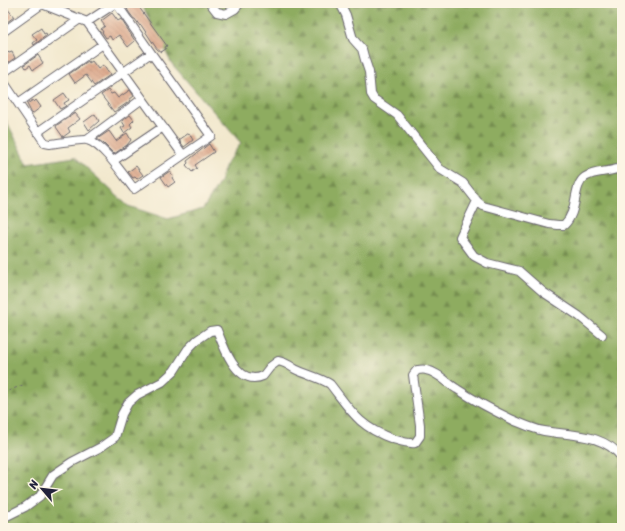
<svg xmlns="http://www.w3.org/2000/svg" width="625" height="531" font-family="Sriracha,sans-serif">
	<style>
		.forest { fill: url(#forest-firs); stroke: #58674e }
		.building { fill: url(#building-back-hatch) }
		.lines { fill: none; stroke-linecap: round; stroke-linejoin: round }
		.minor-casing { stroke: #6b676e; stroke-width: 10 }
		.path { stroke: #6b676e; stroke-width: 1; stroke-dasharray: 3 3; stroke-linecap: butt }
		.minor { stroke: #fff; stroke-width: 8 }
	</style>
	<defs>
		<pattern id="forest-firs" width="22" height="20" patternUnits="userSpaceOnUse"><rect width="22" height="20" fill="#8eac60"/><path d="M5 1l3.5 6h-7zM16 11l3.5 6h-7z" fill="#748c50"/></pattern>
		<pattern id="building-back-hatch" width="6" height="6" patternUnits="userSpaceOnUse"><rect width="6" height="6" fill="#dda98c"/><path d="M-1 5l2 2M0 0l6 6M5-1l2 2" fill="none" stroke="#bd917a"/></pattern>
	</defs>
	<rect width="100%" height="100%" fill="#fcf5e5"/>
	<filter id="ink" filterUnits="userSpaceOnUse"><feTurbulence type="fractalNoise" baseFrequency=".025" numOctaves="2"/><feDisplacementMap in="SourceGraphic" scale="8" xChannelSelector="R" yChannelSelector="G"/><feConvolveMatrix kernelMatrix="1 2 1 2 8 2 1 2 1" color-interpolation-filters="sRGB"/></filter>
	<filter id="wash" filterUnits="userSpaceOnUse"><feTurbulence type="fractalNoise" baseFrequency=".012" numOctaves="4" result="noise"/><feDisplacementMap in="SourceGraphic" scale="16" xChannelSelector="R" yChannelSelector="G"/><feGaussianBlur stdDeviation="0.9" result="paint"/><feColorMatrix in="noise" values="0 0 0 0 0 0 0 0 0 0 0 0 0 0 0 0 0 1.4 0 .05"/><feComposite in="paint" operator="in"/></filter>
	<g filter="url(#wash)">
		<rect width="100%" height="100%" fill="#f2e8cd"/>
		<path class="forest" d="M141 3H622V528H3V114L28 164 75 157 128 206 168 219 203 209 220 182 226 164 241 143 172 64Z"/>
		<g id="blocks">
			<path class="building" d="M3 3 14 17 3 25Z
				M127 3H136L167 46 165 47 166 49 161 52 157 49 141 25 140 26 135 19H134L128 11 127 7 129 6Z
				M112 13 118 21 121 19 135 41 128 47 119 35 112 40 110 36 106 38 102 32H103L101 29 105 26 101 21Z
				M41 28 44 34 46 33 47 35 34 45 33 43 37 40 32 34Z
				M8 52 9 53 12 52 15 58 3 66V56Z
				M38 55 43 63 33 70 30 65 26 68 24 65Z
				M88 61 89 63 92 61 98 69 103 65 110 75 94 86 86 75 75 83 69 74Z
				M108 90 111 94 114 93 118 98 130 90 134 96 129 100 130 101 114 112 101 95Z
				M64 93 69 100 64 103 66 106 60 109 54 100Z
				M33 100 34 102 36 100 41 107 32 114 27 104Z
				M75 113 80 119 68 128 70 132 63 137 56 127 57 125Z
				M95 114 99 121 89 130 84 122Z
				M130 115 134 120 130 124 132 127 124 133 121 128 125 126 122 121Z
				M109 131 116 141 127 133 131 140 127 145 114 154 103 143 97 139Z
				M189 133 193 140 184 147 179 140Z
				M209 144 214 152 195 165 197 168 192 172 186 165 188 163 187 161Z
				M136 166 143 175 137 179 135 177 133 178 128 172Z
				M170 171 173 176 172 178 175 182 168 187 161 177Z"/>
		</g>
	</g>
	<g filter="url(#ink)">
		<use href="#blocks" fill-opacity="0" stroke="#6b676e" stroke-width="1"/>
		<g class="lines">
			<g class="minor-casing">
				<path id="minor" d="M210 3 217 12 226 14 235 9 240 3
					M340 3 346 15 353 39 362 49 365 60 369 72 371 94 374 99 397 115 440 169 463 183 477 201 483 206 549 224 558 225H564C579 211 572 186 585 177 596 170 611 173 622 167
					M87 22 116 3
					M3 32 42 4 87 22 183 155
					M3 73 80 19
					M3 81 45 143 50 144C58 143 82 139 87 140 104 145 123 175 134 189L211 136 151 53 116 3
					M18 103 103 44
					M39 131 151 53
					M87 140 142 99
					M113 161 163 127
					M477 201 460 237 474 256 487 263 519 271 543 292 579 316 602 335
					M3 518 25 507 40 496 53 475 72 462 101 447 115 437 122 414 128 403 137 395 162 382 174 371 188 349 197 340 210 331 217 330C223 345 234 378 254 378 257 378 261 377 263 376L270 367 278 361C285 362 289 365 295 369 307 375 319 377 330 384 351 411 359 427 393 439 400 441 408 444 415 443L420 436V425L413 375 417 370C420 370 423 369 426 370 438 372 447 383 457 389 474 400 494 411 513 420 523 424 533 429 544 431 572 436 604 433 622 458"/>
			</g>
			<path class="path" d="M3 393 23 385"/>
			<use href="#minor" class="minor"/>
		</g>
	</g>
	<rect width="625" height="531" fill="none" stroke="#fcf5e5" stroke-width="16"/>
	<g transform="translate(42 489) rotate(298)" stroke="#fcf5e5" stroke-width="3" paint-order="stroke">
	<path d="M0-3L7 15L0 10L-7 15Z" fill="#22223b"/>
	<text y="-6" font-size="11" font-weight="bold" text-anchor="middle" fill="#22223b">N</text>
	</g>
</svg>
